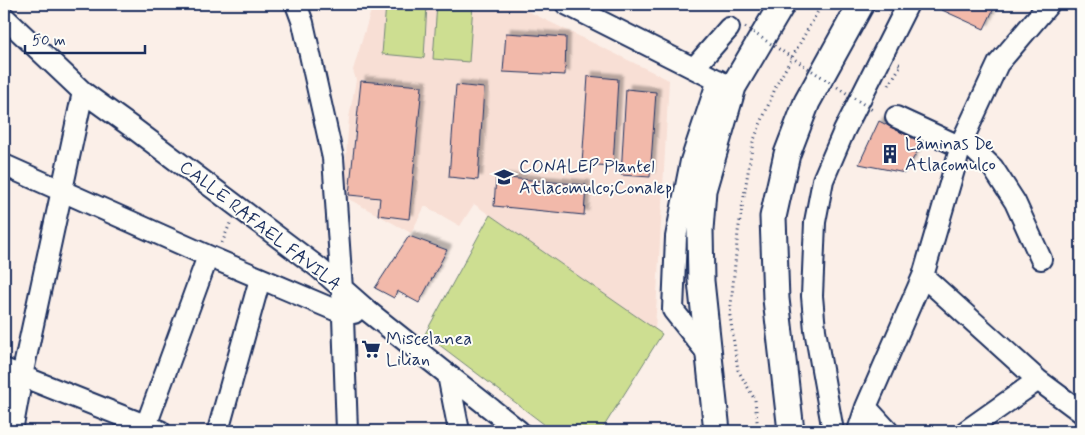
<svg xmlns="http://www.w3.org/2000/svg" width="1085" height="435" font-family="Mynerve,sans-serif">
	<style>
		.built { fill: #f8dfd5 }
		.green { fill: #cdde91; stroke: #748678 }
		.building { fill: #f2b9aa; stroke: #1b2f5e; filter: url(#shadow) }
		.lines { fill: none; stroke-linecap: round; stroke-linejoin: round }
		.minor-casing { stroke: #1b2f5e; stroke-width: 24 }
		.major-casing { stroke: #1b2f5e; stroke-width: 29 }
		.path { stroke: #1b2f5e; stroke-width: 3; stroke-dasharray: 1 4; stroke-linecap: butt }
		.minor { stroke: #fdfcf7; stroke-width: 20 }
		.major { stroke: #fdfcf7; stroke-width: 25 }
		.path-bridge { stroke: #1b2f5e; stroke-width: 3; stroke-dasharray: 1 4; stroke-linecap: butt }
		.labels { text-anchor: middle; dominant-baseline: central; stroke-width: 4; stroke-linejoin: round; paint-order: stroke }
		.poi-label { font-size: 18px; fill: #1b2f5e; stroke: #fdfcf7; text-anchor: start }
		.street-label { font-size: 18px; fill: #1b2f5e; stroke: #fdfcf7 }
	</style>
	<defs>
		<filter id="shadow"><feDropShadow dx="4.5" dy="-4.5" stdDeviation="1" flood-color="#0004"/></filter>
	</defs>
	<rect width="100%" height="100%" fill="#fbefe8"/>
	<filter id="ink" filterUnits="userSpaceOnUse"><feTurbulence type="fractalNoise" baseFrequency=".02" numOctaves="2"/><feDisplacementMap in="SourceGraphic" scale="10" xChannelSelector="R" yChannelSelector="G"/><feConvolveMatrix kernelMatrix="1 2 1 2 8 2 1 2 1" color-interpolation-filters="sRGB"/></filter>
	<g filter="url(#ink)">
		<path class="built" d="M373 4H513L669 80 655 330 474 204 460 226 425 206 411 233 343 196 349 118 356 80 353 70Z"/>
		<path class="green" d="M386 4H427L424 58 382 54Z
			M437 4H473L469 62 433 59Z
			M490 215 662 334 601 431H553L425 334Z"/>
		<path class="building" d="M945 4H996L984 29 942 10Z
			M506 33 566 37 565 75 503 72Z
			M588 76 618 79 613 166 582 164Z
			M361 81 422 86 409 219 378 215 380 198 349 195Z
			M456 85 484 88 478 180 449 177Z
			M626 89 656 92 650 177 621 175Z
			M879 121 922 143 905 173 859 164Z
			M496 177 586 185 584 215 494 206Z
			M409 236 447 250 419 303 397 291 394 298 375 288Z"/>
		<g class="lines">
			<g class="minor-casing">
				<path id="minor" d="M296 4 303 23 333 158 342 289 347 431
					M566 4 729 86
					M4 17 83 92 133 128 319 268 369 312 519 431
					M694 68 729 28
					M896 117 961 147
					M963 139 993 168 1015 202 1041 259
					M4 165 208 256 342 313H354
					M923 276 1038 380 1081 412
					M708 354 673 310 676 237 691 161 718 80
					M4 369 160 431
					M448 375 459 431
					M866 407 888 431
					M12 431 22 376 83 92
					M144 431 208 256
					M218 431 260 279
					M833 431 815 330 812 296 815 222 823 180 844 131 908 4
					M858 431 866 407 923 276 963 139 998 64 1049 4
					M966 431 1038 380"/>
			</g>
			<g class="major-casing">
				<path id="major" d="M717 431 701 281 700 230 703 190 733 87 782 4
					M791 431 776 299 773 217 787 154 807 102 861 4"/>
			</g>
			<path class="path" d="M889 85 901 65 897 63
				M222 243 231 221
				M758 431 755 400 738 370 730 316 738 232 753 142 777 84 822 4"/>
			<use href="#minor" class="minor"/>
			<use href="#major" class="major"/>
			<path class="path-bridge" d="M745 27 874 111"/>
		</g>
	</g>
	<defs>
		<g id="building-bare" transform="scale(1.5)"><path d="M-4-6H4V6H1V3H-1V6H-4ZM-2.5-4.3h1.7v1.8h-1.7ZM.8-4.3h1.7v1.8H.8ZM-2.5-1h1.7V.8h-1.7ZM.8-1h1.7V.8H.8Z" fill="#1b2f5e" stroke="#fdfcf7" stroke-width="2.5" paint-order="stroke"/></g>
		<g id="school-bare" transform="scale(1.5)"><path d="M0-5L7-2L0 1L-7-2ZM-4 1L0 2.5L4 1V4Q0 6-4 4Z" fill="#1b2f5e" stroke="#fdfcf7" stroke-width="2.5" paint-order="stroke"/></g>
		<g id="supermarket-bare" transform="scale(1.5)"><path d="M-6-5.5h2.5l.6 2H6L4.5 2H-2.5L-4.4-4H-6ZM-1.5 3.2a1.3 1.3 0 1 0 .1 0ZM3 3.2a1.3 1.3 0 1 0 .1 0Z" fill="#1b2f5e" stroke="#fdfcf7" stroke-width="2.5" paint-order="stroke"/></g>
	</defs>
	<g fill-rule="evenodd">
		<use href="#building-bare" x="890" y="154"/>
		<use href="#school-bare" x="504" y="177"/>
		<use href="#supermarket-bare" x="371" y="349"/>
	</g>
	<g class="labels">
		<g class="poi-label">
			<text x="905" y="144">Láminas De<tspan x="905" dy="21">Atlacomulco</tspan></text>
			<text x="519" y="167">CONALEP Plantel<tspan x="519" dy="21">Atlacomulco;Conalep</tspan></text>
			<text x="386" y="339">Miscelanea<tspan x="386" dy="21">Lilian</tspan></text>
		</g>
		<g class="street-label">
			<text transform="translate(260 226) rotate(38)">CALLE RAFAEL FAVILA</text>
		</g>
	</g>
	<rect width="1085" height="435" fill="none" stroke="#fdfcf7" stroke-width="20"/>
	<rect x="10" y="10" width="1065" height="415" fill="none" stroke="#1b2f5e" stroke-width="2" filter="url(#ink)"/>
	<path d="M25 45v8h120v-8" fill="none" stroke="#1b2f5e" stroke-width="2.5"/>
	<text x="32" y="45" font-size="15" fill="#1b2f5e" stroke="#fdfcf7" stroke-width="4" paint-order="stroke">50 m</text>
</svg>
